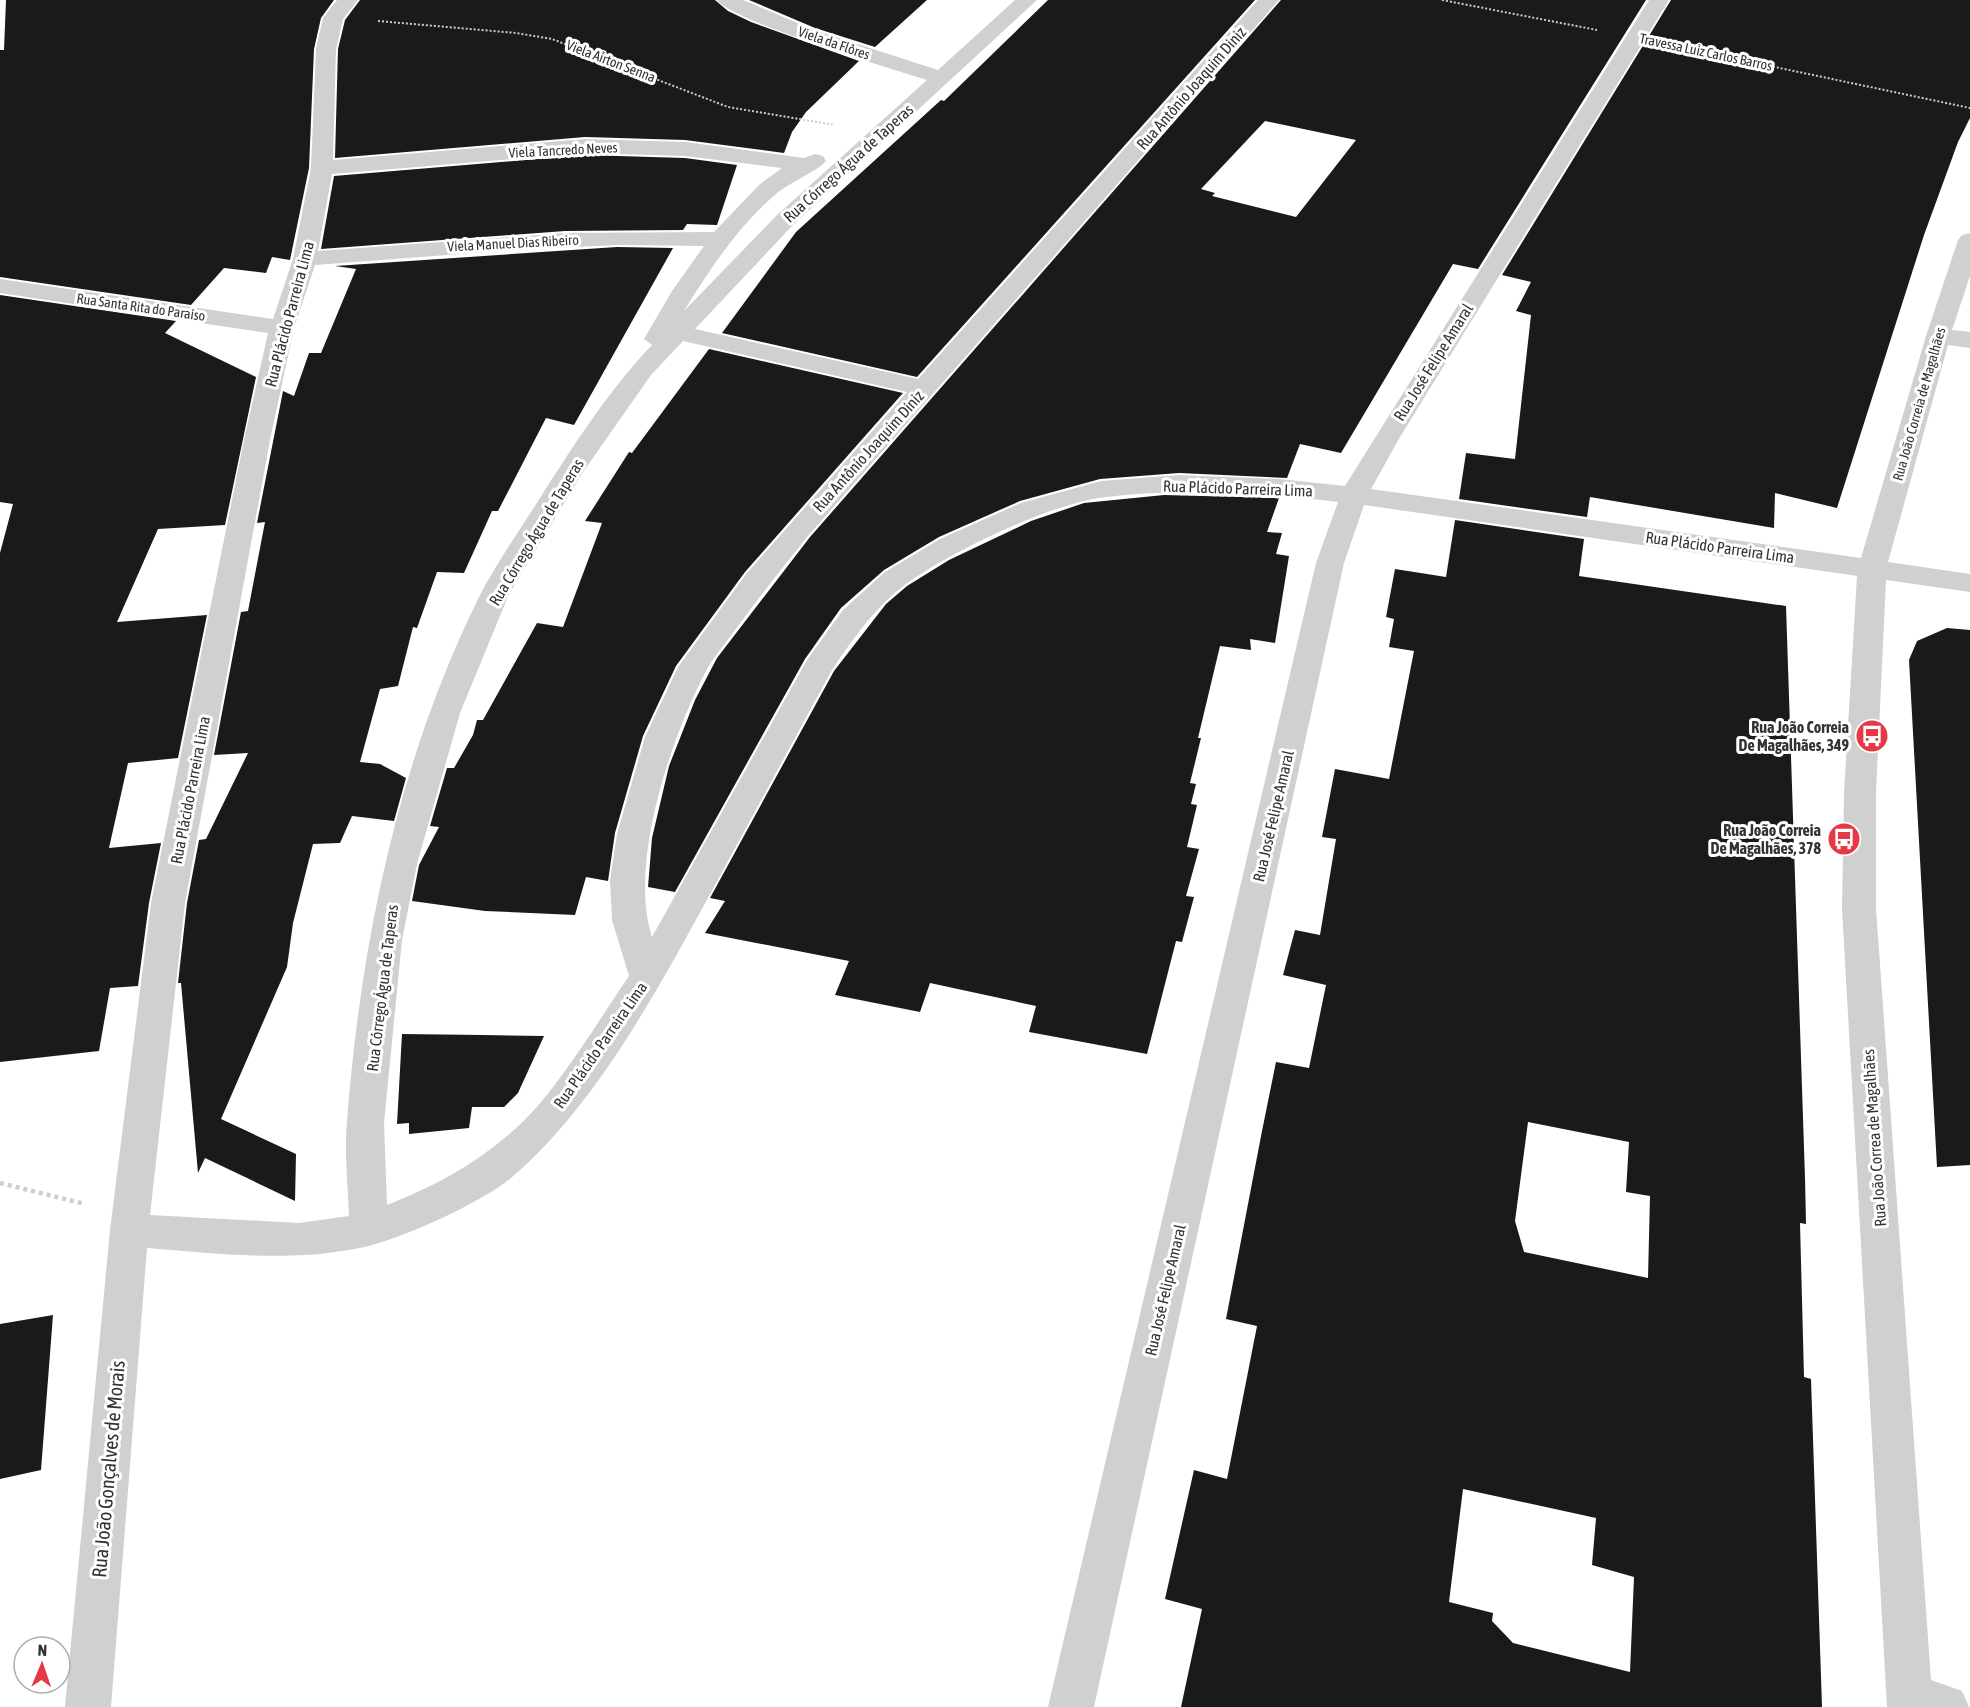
<svg xmlns="http://www.w3.org/2000/svg" width="1970" height="1707" font-family="'Asap Condensed',sans-serif">
	<style>
		.building { fill: #1a1a1a; fill-rule: evenodd }
		.lines { fill: none; stroke-linecap: round; stroke-linejoin: round }
		.path-far1 { stroke: #cdcdcd; stroke-width: 2; stroke-dasharray: 2 2; stroke-linecap: butt }
		.path { stroke: #cdcdcd; stroke-width: 4.5; stroke-dasharray: 4 4; stroke-linecap: butt }
		.minor { fill: #d0d0d0; fill-rule: evenodd }
		.labels { text-anchor: middle; dominant-baseline: central; stroke-width: 6; stroke-linejoin: round; paint-order: stroke }
		.far-street-label { font-size: 14px; fill: #333; stroke: #fff }
		.street-label { font-size: 16px; fill: #333; stroke: #fff }
		.poi-label { font-size: 16px; font-weight: bold; fill: #333; stroke: #fff; text-anchor: end }
		.near-street-label { font-size: 20px; fill: #333; stroke: #fff }
	</style>
	<rect width="100%" height="100%" fill="#fff"/>
	<path class="building" d="M6 0H334L321 18 314 49 309 168 290 260 272 257 266 273 224 268 191 305 0 277V50H4Z
		M360 0H715L728 11 751 22 859 61 806 112 792 132 784 153 685 140 585 137 335 158 338 49 345 20Z
		M749 0H927L875 47 815 28Z
		M1048 0H1255L917 377 722 333 796 232 941 100 944 101Z
		M1281 0H1646L1478 269 1453 264 1341 453 1300 444 1287 478 1179 473 1100 479 1020 501 939 537 884 570 841 608 805 659 675 892 648 887 652 838 669 766 695 700 717 658 810 537ZM1265 121 1356 140 1296 217 1212 196 1215 193 1201 189Z
		M1671 0H1970V118L1958 142 1924 235 1837 508 1775 493 1774 528 1590 497 1587 517 1459 499 1466 453 1515 459 1531 315 1516 311 1531 282 1502 275Z
		M585 155 685 158 737 165 717 225 687 224 683 230 565 231 321 249 334 176Z
		M617 247 673 248 574 425 546 418 498 511H492L464 573 437 572 417 628 413 627 398 686 380 689 360 762 380 764 406 778 394 821 352 816 340 843 313 844 293 923 287 967 221 1119 296 1154 295 1201 205 1158 198 1173 181 983H178L187 903 199 840 206 839 248 753 214 755 241 612 248 611 265 522 257 523 283 391 294 396 309 353H321L356 269 335 266Z
		M0 295 176 321 165 333 256 377 225 525 158 529 117 622 207 615 178 758 128 763 109 848 161 843 149 903 138 986 110 988 99 1051 0 1062V553L13 504 0 502Z
		M709 349 903 393 745 572 676 666 643 736 615 833 608 881 586 877 575 915 485 911 412 901 419 865 439 827 430 826 447 768H454L473 735 477 720H483L537 623 563 627 602 523 585 521 629 452 632 453Z
		M1164 495 1279 498 1267 532 1282 533 1276 554 1289 556 1275 643 1250 639 1251 650 1220 646 1198 738H1201L1190 783 1196 784 1191 804 1197 805 1187 847 1199 849 1186 896 1194 897 1182 942 1176 941 1147 1054 1029 1032 1036 1006 930 983 920 1012 835 995 849 961 705 933 725 901 710 898 834 671 886 604 907 586 949 560 1031 521 1084 503Z
		M1455 520 1584 539 1579 576 1786 606 1805 1178 1806 1224 1800 1223 1804 1377 1811 1379 1822 1707H1181L1202 1609 1165 1599 1194 1470 1227 1479 1257 1326 1226 1319 1262 1131 1276 1062 1309 1068 1326 985 1283 975 1295 930 1320 935 1336 839 1322 837 1335 769 1389 779 1414 651 1389 647 1394 619 1386 617 1395 569 1446 577ZM1528 1122 1629 1142 1626 1192 1650 1196 1648 1278 1524 1252 1515 1221ZM1463 1489 1596 1518 1592 1565 1634 1577 1630 1672 1513 1643 1492 1621 1493 1613 1449 1602Z
		M1947 628 1970 630V1165L1937 1167 1909 660 1917 641Z
		M402 1034 482 1035 544 1036 518 1093 504 1107H472L469 1128 409 1134V1123L397 1124Z
		M53 1315 41 1470 0 1479V1324Z"/>
	<g class="lines">
		<path class="path-far1" d="M1442 0 1597 30
			M378 21 516 33 552 39 728 107 835 125
			M1675 46 1970 108"/>
		<path class="path" d="M0 1183 85 1204"/>
		<path class="minor" d="M337 0H358L343 19 336 49 333 160 585 139 685 142 804 158 815 154 823 156 826 161C821 169 787 184 776 194 738 226 710 269 684 311L777 215 927 80C894 70 732 21 717 0H743L814 30 938 70 1015 0H1037L793 225 695 329 918 379 1258 0H1279L808 536C782 568 757 600 733 633 724 645 713 658 706 671 671 738 628 863 652 937L807 660 843 610 885 572 940 539 1021 503 1101 481 1179 475 1279 479 1345 486 1649 0H1669L1400 437 1371 489 1861 558 1926 336 1958 240 1962 235 1970 233V276L1952 330 1970 332V348L1948 345 1888 562 1970 574V592L1886 580 1876 793V908L1931 1680 1962 1691 1969 1707H1887L1842 908 1844 793 1857 576 1364 505 1344 563 1094 1707H1048L1316 563 1338 502C1261 493 1183 488 1106 497 1051 503 950 552 906 584 875 607 853 639 832 670 791 745 750 821 709 896 657 991 594 1108 511 1178 481 1203 407 1236 369 1246 296 1263 221 1254 147 1248L111 1707H65L110 1230 151 903 244 440 268 333 0 293V279L273 319 293 259 311 168 316 49 323 18ZM585 153 685 156 782 168 760 184 714 232 565 233 318 251 332 174ZM617 245 704 246 672 291 644 339 652 345C609 390 573 446 540 498 520 530 497 562 480 595 399 758 361 940 347 1121 344 1152 348 1185 349 1216L299 1223 150 1215 185 903 270 440 294 328 315 265 513 250ZM683 341 907 392 747 573 678 667 645 737 617 834 610 880 612 920 629 976C601 1017 574 1062 542 1101 502 1149 445 1183 387 1205L384 1123 402 940 417 864 460 713 509 594 583 472 651 375Z"/>
	</g>
	<defs>
		<g id="bus-disc" transform="scale(1.725)"><circle r="9.5" fill="#e63946" stroke="#fff"/><path d="M-5-6H5V4H4V6H2V4H-2V6H-4V4H-5ZM-3.5-4V0h7V-4ZM-3.5 1.2v1.5H-2V1.2ZM2 1.2v1.5H3.5V1.2Z" fill="#fff"/></g>
	</defs>
	<g fill-rule="evenodd">
		<use href="#bus-disc" x="1872" y="736"/>
		<use href="#bus-disc" x="1844" y="839"/>
	</g>
	<g class="labels">
		<g class="far-street-label">
			<text transform="translate(834 43) rotate(19)">Viela da Flôres</text>
			<text transform="translate(1706 52) rotate(12)">Travessa Luiz Carlos Barros</text>
			<text transform="translate(611 61) rotate(21)">Viela Airton Senna</text>
			<text transform="translate(563 150) rotate(-3)">Viela Tancredo Neves</text>
			<text transform="translate(513 243) rotate(-3)">Viela Manuel Dias Ribeiro</text>
			<text transform="translate(141 307) rotate(8)">Rua Santa Rita do Paraíso</text>
			<text transform="translate(1919 404) rotate(-74)">Rua João Correia de Magalhães</text>
		</g>
		<g class="street-label">
			<text transform="translate(1191 88) rotate(-49)">Rua Antônio Joaquim Diniz</text>
			<text transform="translate(848 163) rotate(-42)">Rua Córrego Água de Taperas</text>
			<text transform="translate(289 314) rotate(-75)">Rua Plácido Parreira Lima</text>
			<text transform="translate(1433 362) rotate(-58)">Rua José Felipe Amaral</text>
			<text transform="translate(868 451) rotate(-48)">Rua Antônio Joaquim Diniz</text>
			<text transform="translate(1238 488) rotate(2)">Rua Plácido Parreira Lima</text>
			<text transform="translate(536 532) rotate(-59)">Rua Córrego Água de Taperas</text>
			<text transform="translate(1720 547) rotate(8)">Rua Plácido Parreira Lima</text>
			<text transform="translate(190 790) rotate(-79)">Rua Plácido Parreira Lima</text>
			<text transform="translate(1273 816) rotate(-77)">Rua José Felipe Amaral</text>
			<text transform="translate(382 988) rotate(-83)">Rua Córrego Água de Taperas</text>
			<text transform="translate(600 1045) rotate(-55)">Rua Plácido Parreira Lima</text>
			<text transform="translate(1874 1138) rotate(-94)">Rua João Correa de Magalhães</text>
			<text transform="translate(1165 1290) rotate(-77)">Rua José Felipe Amaral</text>
		</g>
		<g class="poi-label">
			<text x="1849" y="727">Rua João Correia<tspan x="1849" dy="18">De Magalhães, 349</tspan></text>
			<text x="1821" y="830">Rua João Correia<tspan x="1821" dy="18">De Magalhães, 378</tspan></text>
		</g>
		<g class="near-street-label">
			<text transform="translate(108 1469) rotate(-85)">Rua João Gonçalves de Morais</text>
		</g>
	</g>
	<g transform="translate(42 1665) rotate(2)"><circle r="28" fill="#ffffff" stroke="#adadad" stroke-width="1.5"/>
	<path d="M0-4.5L10 22L0 15L-10 22Z" fill="#e63946"/>
	<text y="-9" font-size="16" font-weight="bold" text-anchor="middle" fill="#333333">N</text>
	</g>
</svg>
